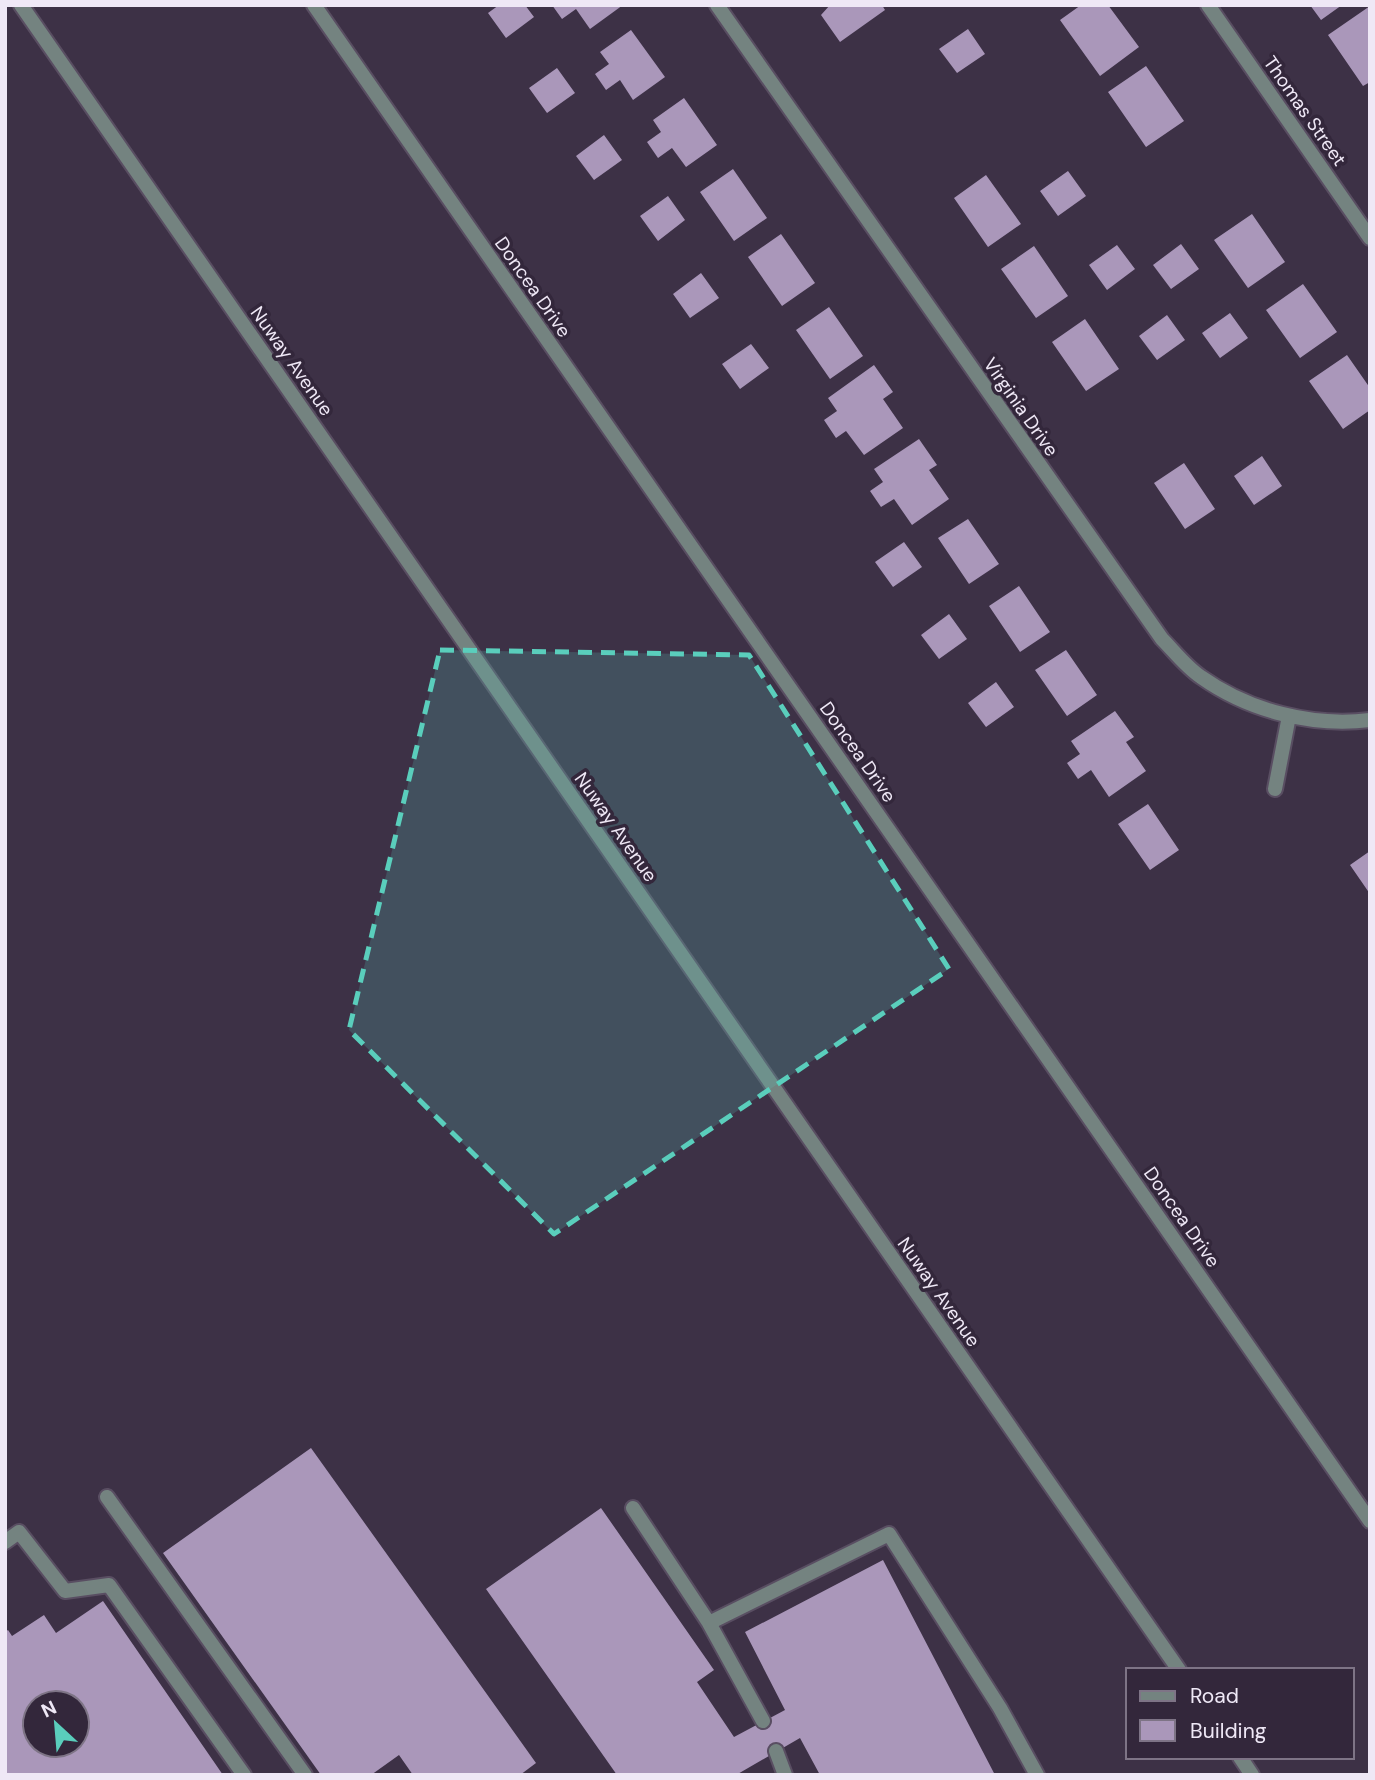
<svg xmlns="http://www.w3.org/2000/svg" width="1375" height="1780" font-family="'DM Sans',sans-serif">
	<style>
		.building { fill: #aa97ba; fill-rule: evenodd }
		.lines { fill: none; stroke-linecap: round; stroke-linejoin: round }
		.service-casing { stroke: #594e62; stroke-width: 18 }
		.minor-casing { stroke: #594e62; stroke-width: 18 }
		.service { stroke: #748380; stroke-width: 14 }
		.minor { stroke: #748380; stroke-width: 14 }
		.marked { fill: #5acebc; fill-opacity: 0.2; stroke: #5acebc; stroke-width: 5; stroke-dasharray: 14 9; stroke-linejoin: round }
		.labels { text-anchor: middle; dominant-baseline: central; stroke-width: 7; stroke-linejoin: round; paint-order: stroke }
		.street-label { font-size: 19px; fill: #efe8f6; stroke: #33273b }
	</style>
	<rect width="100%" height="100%" fill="#3d3146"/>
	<path class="building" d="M499 5H525L534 17 506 38 488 13Z
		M552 5H623L590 29 576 9 562 19Z
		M830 5H882L885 10 840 42 821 15Z
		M1081 5H1108L1139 47 1100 76 1060 20Z
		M1310 5H1342L1321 20Z
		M1370 6V82L1363 86 1328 35Z
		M968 29 985 54 957 73 939 49Z
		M631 30 665 77 633 100 620 80 606 90 595 74 609 64 600 52Z
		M1146 66 1184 121 1146 147 1108 92Z
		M557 68 575 93 547 113 529 88Z
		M684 98 717 145 686 167 672 148 658 158 647 142 661 132 653 120Z
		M604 135 622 160 594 180 576 156Z
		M733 169 767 218 734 241 700 192Z
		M1068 171 1086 196 1058 216 1040 191Z
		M986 175 1021 224 988 247 954 198Z
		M668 196 685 220 658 241 640 216Z
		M1252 214 1285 262 1248 288 1214 240Z
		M781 234 815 283 782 306 748 257Z
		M1181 244 1199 269 1171 289 1153 265Z
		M1117 245 1135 269 1107 290 1089 265Z
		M1034 246 1068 296 1036 318 1001 269Z
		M701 273 719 298 690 318 673 294Z
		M1303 284 1337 332 1300 358 1266 310Z
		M829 307 863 356 830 379 796 330Z
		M1230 313 1248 338 1220 358 1202 333Z
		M1167 315 1185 340 1157 360 1139 336Z
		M1085 319 1119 369 1086 391 1052 342Z
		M751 344 769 368 740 389 722 364Z
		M1347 355 1370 388V410L1343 429 1309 381Z
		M874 365 893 392 883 399 903 428 864 455 846 431 836 438 824 420 837 411 828 398Z
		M919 439 937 465 929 470 949 499 912 525 894 499 881 507 870 491 883 482 874 469Z
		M1262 456 1282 486 1254 505 1234 476Z
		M1184 463 1215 509 1185 529 1154 483Z
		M968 519 999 564 969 584 938 538Z
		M904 542 922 567 893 587 875 562Z
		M1019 586 1050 632 1020 652 989 606Z
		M949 614 967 639 939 659 921 635Z
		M1066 650 1097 695 1067 716 1035 670Z
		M996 682 1014 707 986 727 968 703Z
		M1115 711 1134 737 1126 742 1146 771 1109 797 1091 770 1078 779 1067 763 1080 754 1071 741Z
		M1148 804 1179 850 1150 870 1118 824Z
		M1370 851V894L1350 865Z
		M311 1448 536 1763 520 1775H413L399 1755 371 1775H321L163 1553Z
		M601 1508 714 1670 697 1682 734 1737 785 1710 745 1632 883 1560 995 1775H820L800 1738 736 1775H617L486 1589Z
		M103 1601 223 1775H5V1632L8 1630 12 1636 44 1615 56 1633ZM35 1703H77V1745H35Z"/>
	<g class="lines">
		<g class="service-casing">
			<path id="service" d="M107 1497 305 1775
				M633 1508 709 1623
				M5 1542 19 1532 65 1591 109 1585 244 1775
				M763 1721 709 1623 889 1534 1000 1708 1037 1775
				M776 1751 785 1775"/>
		</g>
		<g class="minor-casing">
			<path id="minor" d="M21 5 1179 1670
				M314 5 1370 1521
				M717 5 1162 639C1174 651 1186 667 1201 677 1249 711 1312 727 1370 720
				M1208 5 1370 238
				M1275 789 1289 716
				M1240 1757 1252 1775"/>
		</g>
		<use href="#service" class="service"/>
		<use href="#minor" class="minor"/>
	</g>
	<path class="marked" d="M440 650 749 655 949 969 554 1234 349 1030Z"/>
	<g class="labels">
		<g class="street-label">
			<text transform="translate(1305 111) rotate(55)">Thomas Street</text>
			<text transform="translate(533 287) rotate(55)">Doncea Drive</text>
			<text transform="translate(292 361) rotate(55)">Nuway Avenue</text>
			<text transform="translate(1021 407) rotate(55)">Virginia Drive</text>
			<text transform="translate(858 752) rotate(55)">Doncea Drive</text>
			<text transform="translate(616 827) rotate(55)">Nuway Avenue</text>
			<text transform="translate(1182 1217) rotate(55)">Doncea Drive</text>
			<text transform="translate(939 1292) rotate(55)">Nuway Avenue</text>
		</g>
	</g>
	<rect width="1375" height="1780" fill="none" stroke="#efe8f6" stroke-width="14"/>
	<rect x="1126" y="1668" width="228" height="91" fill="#33273b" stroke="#7e7486" stroke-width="2"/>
	<rect x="1140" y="1691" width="35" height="10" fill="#748380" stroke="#7e7486" stroke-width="2"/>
	<text x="1190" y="1703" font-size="21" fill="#efe8f6">Road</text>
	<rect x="1140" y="1720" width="35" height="21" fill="#aa97ba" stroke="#7e7486" stroke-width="2"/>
	<text x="1190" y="1738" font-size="21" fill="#efe8f6">Building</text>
	<g transform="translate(56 1724) rotate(334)"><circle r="33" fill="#33273b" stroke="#7e7486" stroke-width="2"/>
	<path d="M0-5L12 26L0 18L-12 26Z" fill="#5acebc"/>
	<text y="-10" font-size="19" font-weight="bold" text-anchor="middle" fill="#efe8f6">N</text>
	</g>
</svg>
